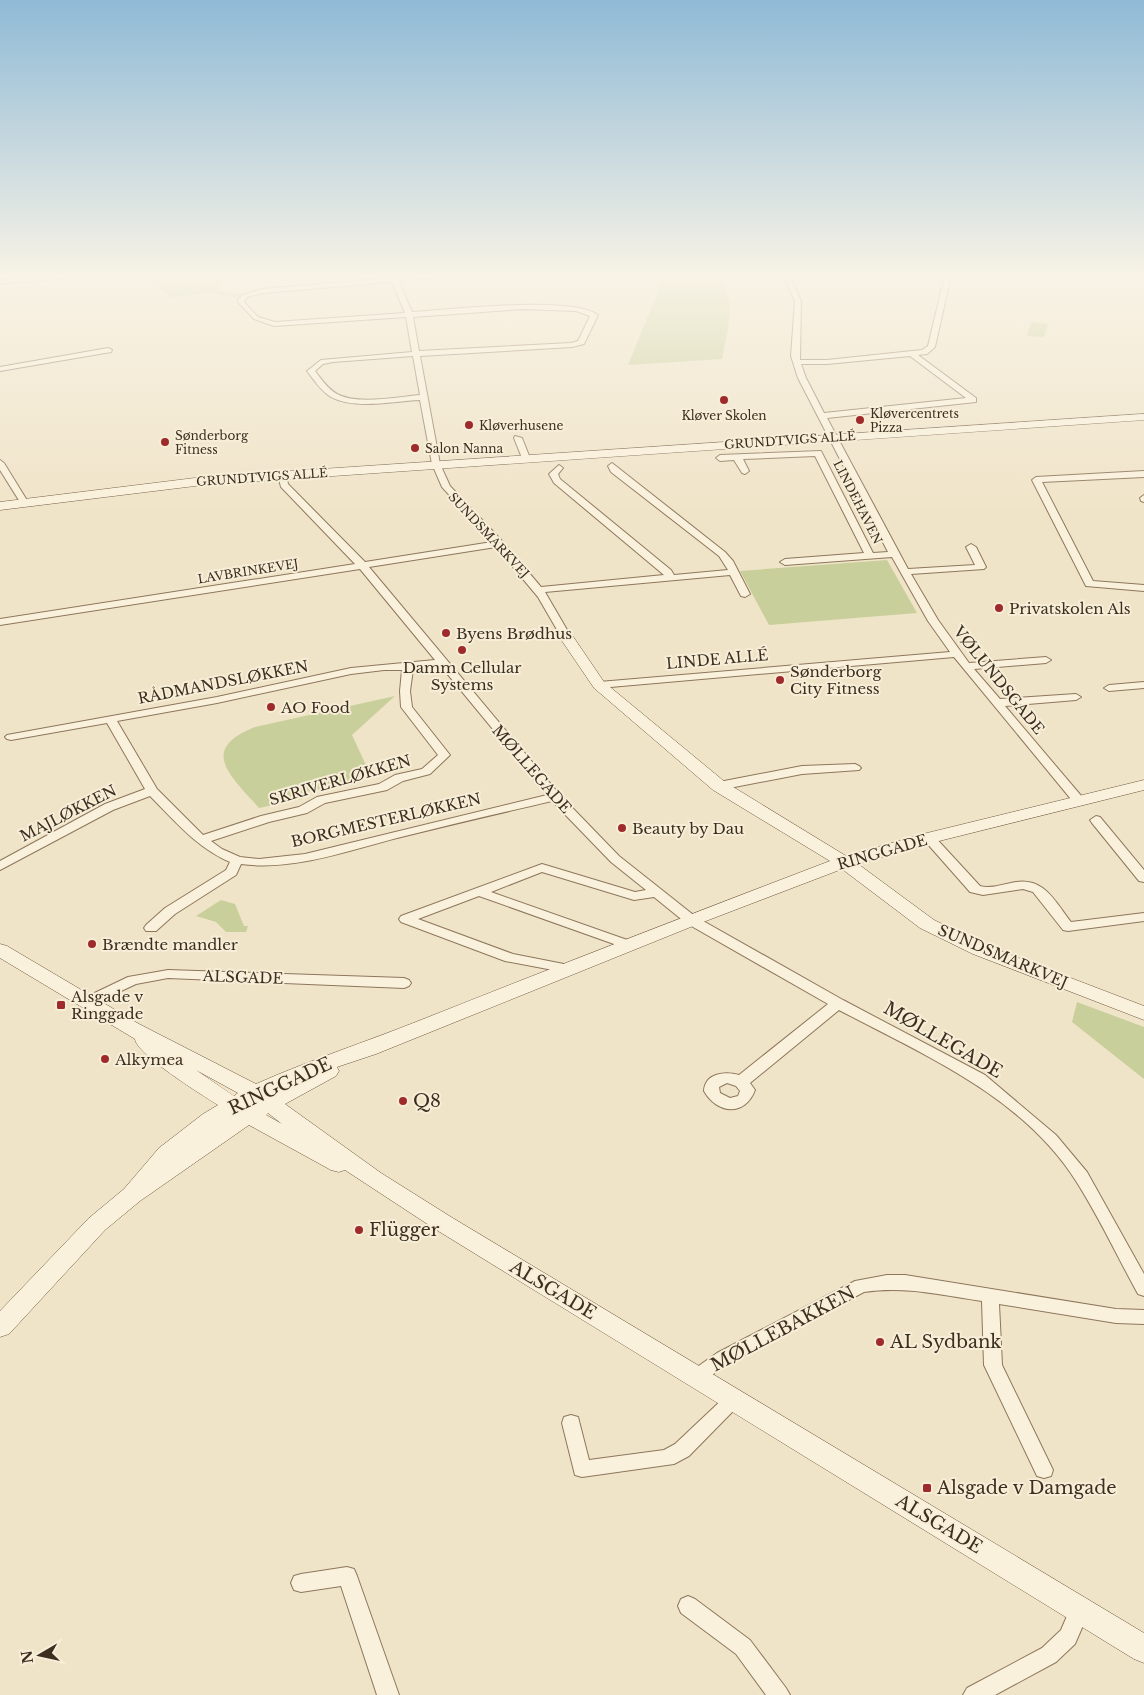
<svg xmlns="http://www.w3.org/2000/svg" width="1144" height="1695" font-family="'Libre Baskerville',serif">
	<style>
		.green { fill: #c9cf9b }
		.lines { fill: none; stroke-linecap: round; stroke-linejoin: round }
		.street-casing { stroke: #8d765c; stroke-width: 2 }
		.secondary-casing { stroke: #6f573f; stroke-width: 1 }
		.street { fill: #faf1dc; fill-rule: evenodd }
		.secondary { fill: #faf1dc; fill-rule: evenodd }
		.poi-dot { fill: #9e2a2b; stroke: #f7eed8; stroke-width: 2 }
		.labels { text-anchor: middle; dominant-baseline: central; stroke-width: 4; stroke-linejoin: round; paint-order: stroke }
		.far-poi-label { font-size: 12px; fill: #3d2e20; stroke: #f7eed8; text-anchor: start }
		.far-street-label { font-size: 12px; fill: #3d2e20; stroke: #f7eed8 }
		.poi-label { font-size: 15px; fill: #3d2e20; stroke: #f7eed8; text-anchor: start }
		.street-label { font-size: 15px; fill: #3d2e20; stroke: #f7eed8 }
		.near-street-label { font-size: 18px; fill: #3d2e20; stroke: #f7eed8 }
		.near-poi-label { font-size: 18px; fill: #3d2e20; stroke: #f7eed8; text-anchor: start }
	</style>
	<rect width="100%" height="100%" fill="#f0e4c8"/>
	<path class="green" d="M217 275 219 277 280 275 221 280 217 290 241 294 236 297 206 293 171 298 150 280Z
		M661 275H717C739 301 727 329 722 359L628 365 659 289Z
		M1031 322 1048 324 1044 337 1027 336Z
		M887 560 917 613 769 625 740 571Z
		M395 696 352 735 371 776 355 778 350 783 306 792 302 799 259 808C232 777 197 750 255 727Z
		M221 900 235 904 244 926H248L246 932H226L216 922 196 916Z
		M1077 1002 1144 1027V1079L1072 1022Z"/>
	<g class="lines">
		<g class="street-casing">
			<path id="street" d="M61 275H82L79 277 0 284V280Z
				M390 275H396L397 277 450 275 447 277 399 281 412 312C449 310 571 295 598 315L584 344 572 347 420 356 440 464 450 486 503 542 541 587 664 575 554 483 549 474 559 465 563 468 558 474 560 479 671 570 674 575 728 570 719 556 611 472 608 466 612 463 725 552 733 561 750 594 745 597 741 596 730 575 545 592 570 635 565 638 560 635 538 597 496 547 369 567 559 794 619 856 696 917 843 1000 985 1075 1056 1135 1087 1172 1144 1274V1296L1138 1294C1117 1256 1099 1217 1076 1181 1022 1096 924 1055 839 1010L750 1083 755 1090C745 1117 717 1114 704 1091 705 1073 725 1071 739 1075L828 1004 686 923 654 897 634 900 542 872 491 892 633 942 635 945 628 949 479 896 418 919 513 954 574 966 576 969 574 972 569 973 505 961 401 922 399 919 401 916 542 864 635 892 646 890 611 862 552 801C501 813 449 825 397 838 347 851 293 871 241 864L236 875 175 914 156 931H146L144 928 146 925 165 908 226 870 230 862C197 848 175 821 150 796L113 810 0 870V861L105 804 145 789 107 723 11 740 7 739 5 737 7 735 217 697 351 668 435 660 360 569 0 625V619L355 564 281 487 278 475 282 472 286 475 288 484 365 562 492 542 442 487 432 464 420 400C395 401 354 410 331 397 321 391 314 380 307 371L321 360 412 352 406 317 274 326 254 319 238 302V299L243 295 262 289 391 278ZM392 282 405 313 275 322 258 317 244 302 247 297 263 293ZM522 309 576 311 590 316 578 341 571 343 419 351 413 317ZM413 356 420 395C397 397 357 405 337 394 328 389 321 379 315 371L323 364 333 362ZM440 665 547 795 305 854 259 859 240 857 222 849 211 841 269 822 307 813 325 803 387 790 403 781 430 774 450 755 412 707 410 691 413 669ZM384 670H402L400 691 401 707 438 755 422 769 395 775 379 784 317 797 299 807 261 816 203 835 157 789 117 721 217 703 351 674ZM727 1083 736 1086 740 1091 738 1096 730 1098 720 1093 719 1087Z
				M623 275H674L671 277H626Z
				M783 275H789L801 301 800 360H827L922 350 928 346 945 275H951L935 347 927 354 918 355 976 398V402L827 418 908 569 975 565 966 547 971 544 976 547 986 567 984 569 911 574 938 620 969 663 1046 657 1051 660 1046 663 974 669 1000 699 1076 694 1081 697 1076 700 1005 706 1083 798 1085 801 1083 804H1075L954 657 599 688 594 685 599 682 950 652 928 621 892 557 785 565 780 562 785 559 864 553 815 456 743 459 749 471 745 474 742 473 734 460 720 461 716 458 720 455 821 451 873 553 888 552 798 378 791 356 795 301ZM910 356 966 398 824 413 806 378 801 364H827Z
				M108 348 112 350 111 352 0 371V367Z
				M515 436 522 438 530 458 529 460 522 458 514 438Z
				M0 460 4 463 28 502 27 504 24 505 20 502 0 470Z
				M1144 471V477L1042 482 1093 581 1144 585V591L1086 586 1032 480 1036 477Z
				M1144 495V502L1141 501 1140 498Z
				M1144 682V688L1109 691 1104 688 1109 685Z
				M855 764 859 766 861 768 859 770 802 774 719 790 713 786 719 782 802 766Z
				M1096 816 1100 817 1144 870V882L1139 881 1092 823 1090 820Z
				M929 834 933 835 980 886C990 889 1000 885 1011 883 1043 875 1054 900 1071 922L1144 913V921L1068 931 1063 930 1033 892 1023 889 983 895 970 892 925 841 923 838Z
				M168 970 404 978 409 980 411 983 409 986 404 988 168 978 136 984 87 1007 82 1005 80 1002 82 999 128 977Z
				M887 1275H905L1116 1309 1144 1310V1324L1116 1323 999 1304 1002 1365 1053 1470 1051 1476 1044 1478 1037 1476 984 1365 982 1301C940 1295 906 1286 864 1292L729 1363 702 1382 696 1385 690 1382 687 1377 690 1372 717 1353 855 1281Z
				M734 1391 740 1394 743 1399 740 1404 689 1456 674 1464 582 1477 575 1475 562 1423 564 1417 571 1415 578 1417 589 1460 664 1450 675 1444 728 1394Z
				M347 1567 354 1569 357 1576 399 1695H377L341 1586 301 1592 294 1590 291 1583 294 1576 301 1574Z
				M688 1596 695 1599 750 1640 786 1688 790 1695H766L736 1654 681 1613 678 1606 681 1599Z
				M1080 1599 1087 1602 1090 1609 1075 1644 1056 1662 995 1695H963L967 1688 1042 1648 1061 1630 1073 1602Z"/>
		</g>
		<g class="secondary-casing">
			<path id="secondary" d="M1144 414V420L203 485 0 510V502L203 477Z
				M565 631 570 632 604 682 725 782 846 856 923 834 1144 780V790L935 842 858 864 934 920 987 946 1144 1006V1020L973 954 920 928 842 869 698 924 376 1054 337 1067 339 1071 336 1076 285 1104 381 1173 451 1217 1144 1633V1663L1134 1659 435 1229 345 1170 339 1172 331 1170 249 1125 140 1201 105 1230 9 1334 0 1337V1311L89 1218 124 1189 159 1148 203 1114 218 1105C202 1095 136 1054 135 1039L0 958V944L7 946 139 1024 256 1084C310 1060 366 1042 421 1020 557 966 693 913 830 861L713 790 594 688 558 635 560 632ZM196 1070 238 1093 234 1096ZM268 1113 282 1124 266 1115Z"/>
		</g>
		<use href="#street" class="street"/>
		<use href="#secondary" class="secondary"/>
	</g>
	<linearGradient id="sky" x2="0" y2="1"><stop stop-color="#8fbad6"/><stop offset="0.54" stop-color="#f8f3e6"/><stop offset="1" stop-color="#f8f3e6" stop-opacity="0"/></linearGradient>
	<rect width="1144" height="512" fill="url(#sky)"/>
	<g class="poi-dot">
		<circle cx="724" cy="400" r="5"/>
		<circle cx="860" cy="420" r="5"/>
		<circle cx="469" cy="425" r="5"/>
		<circle cx="165" cy="442" r="5"/>
		<circle cx="415" cy="448" r="5"/>
		<circle cx="999" cy="608" r="5"/>
		<circle cx="446" cy="633" r="5"/>
		<circle cx="462" cy="650" r="5"/>
		<circle cx="780" cy="680" r="5"/>
		<circle cx="271" cy="707" r="5"/>
		<circle cx="622" cy="828" r="5"/>
		<circle cx="92" cy="944" r="5"/>
		<rect x="56" y="1000" width="10" height="10" rx="2.5"/>
		<circle cx="105" cy="1059" r="5"/>
		<circle cx="403" cy="1101" r="5"/>
		<circle cx="359" cy="1230" r="5"/>
		<circle cx="880" cy="1342" r="5"/>
		<rect x="922" y="1483" width="10" height="10" rx="2.5"/>
	</g>
	<g class="labels">
		<g class="far-poi-label">
			<text x="870" y="413">Kløvercentrets<tspan x="870" dy="14">Pizza</tspan></text>
			<text x="724" y="415" text-anchor="middle">Kløver Skolen</text>
			<text x="479" y="425">Kløverhusene</text>
			<text x="175" y="435">Sønderborg<tspan x="175" dy="14">Fitness</tspan></text>
			<text x="425" y="448">Salon Nanna</text>
		</g>
		<g class="far-street-label">
			<text transform="translate(790 440) rotate(-4)">GRUNDTVIGS ALLÉ</text>
			<text transform="translate(262 477) rotate(-4)">GRUNDTVIGS ALLÉ</text>
			<text transform="translate(858 502) rotate(63)">LINDEHAVEN</text>
			<text transform="translate(489 535) rotate(47)">SUNDSMARKVEJ</text>
			<text transform="translate(248 571) rotate(-9)">LAVBRINKEVEJ</text>
		</g>
		<g class="poi-label">
			<text x="1009" y="608">Privatskolen Als</text>
			<text x="456" y="633">Byens Brødhus</text>
			<text x="462" y="667" text-anchor="middle">Damm Cellular<tspan x="462" dy="17">Systems</tspan></text>
			<text x="790" y="671">Sønderborg<tspan x="790" dy="17">City Fitness</tspan></text>
			<text x="281" y="707">AO Food</text>
			<text x="632" y="828">Beauty by Dau</text>
			<text x="102" y="944">Brændte mandler</text>
			<text x="71" y="996">Alsgade v<tspan x="71" dy="17">Ringgade</tspan></text>
			<text x="115" y="1059">Alkymea</text>
		</g>
		<g class="street-label">
			<text transform="translate(717 659) rotate(-5)">LINDE ALLÉ</text>
			<text transform="translate(999 680) rotate(51)">VØLUNDSGADE</text>
			<text transform="translate(223 682) rotate(-11)">RÅDMANDSLØKKEN</text>
			<text transform="translate(532 769) rotate(49)">MØLLEGADE</text>
			<text transform="translate(340 780) rotate(-16)">SKRIVERLØKKEN</text>
			<text transform="translate(68 813) rotate(-27)">MAJLØKKEN</text>
			<text transform="translate(386 820) rotate(-13)">BORGMESTERLØKKEN</text>
			<text transform="translate(882 852) rotate(-16)">RINGGADE</text>
			<text transform="translate(1003 956) rotate(23)">SUNDSMARKVEJ</text>
			<text transform="translate(243 977) rotate(2)">ALSGADE</text>
		</g>
		<g class="near-street-label">
			<text transform="translate(943 1040) rotate(30)">MØLLEGADE</text>
			<text transform="translate(280 1086) rotate(-25)">RINGGADE</text>
			<text transform="translate(553 1290) rotate(31)">ALSGADE</text>
			<text transform="translate(783 1329) rotate(-28)">MØLLEBAKKEN</text>
			<text transform="translate(939 1524) rotate(31)">ALSGADE</text>
		</g>
		<g class="near-poi-label">
			<text x="413" y="1101">Q8</text>
			<text x="369" y="1230">Flügger</text>
			<text x="890" y="1342">AL Sydbank</text>
			<text x="937" y="1488">Alsgade v Damgade</text>
		</g>
	</g>
	<g transform="translate(40 1655) rotate(261)" stroke="#f7eed8" stroke-width="4" paint-order="stroke">
	<path d="M0-4L9 19L0 12L-9 19Z" fill="#3d2e20"/>
	<text y="-8" font-size="14" font-weight="bold" text-anchor="middle" fill="#3d2e20">N</text>
	</g>
</svg>
